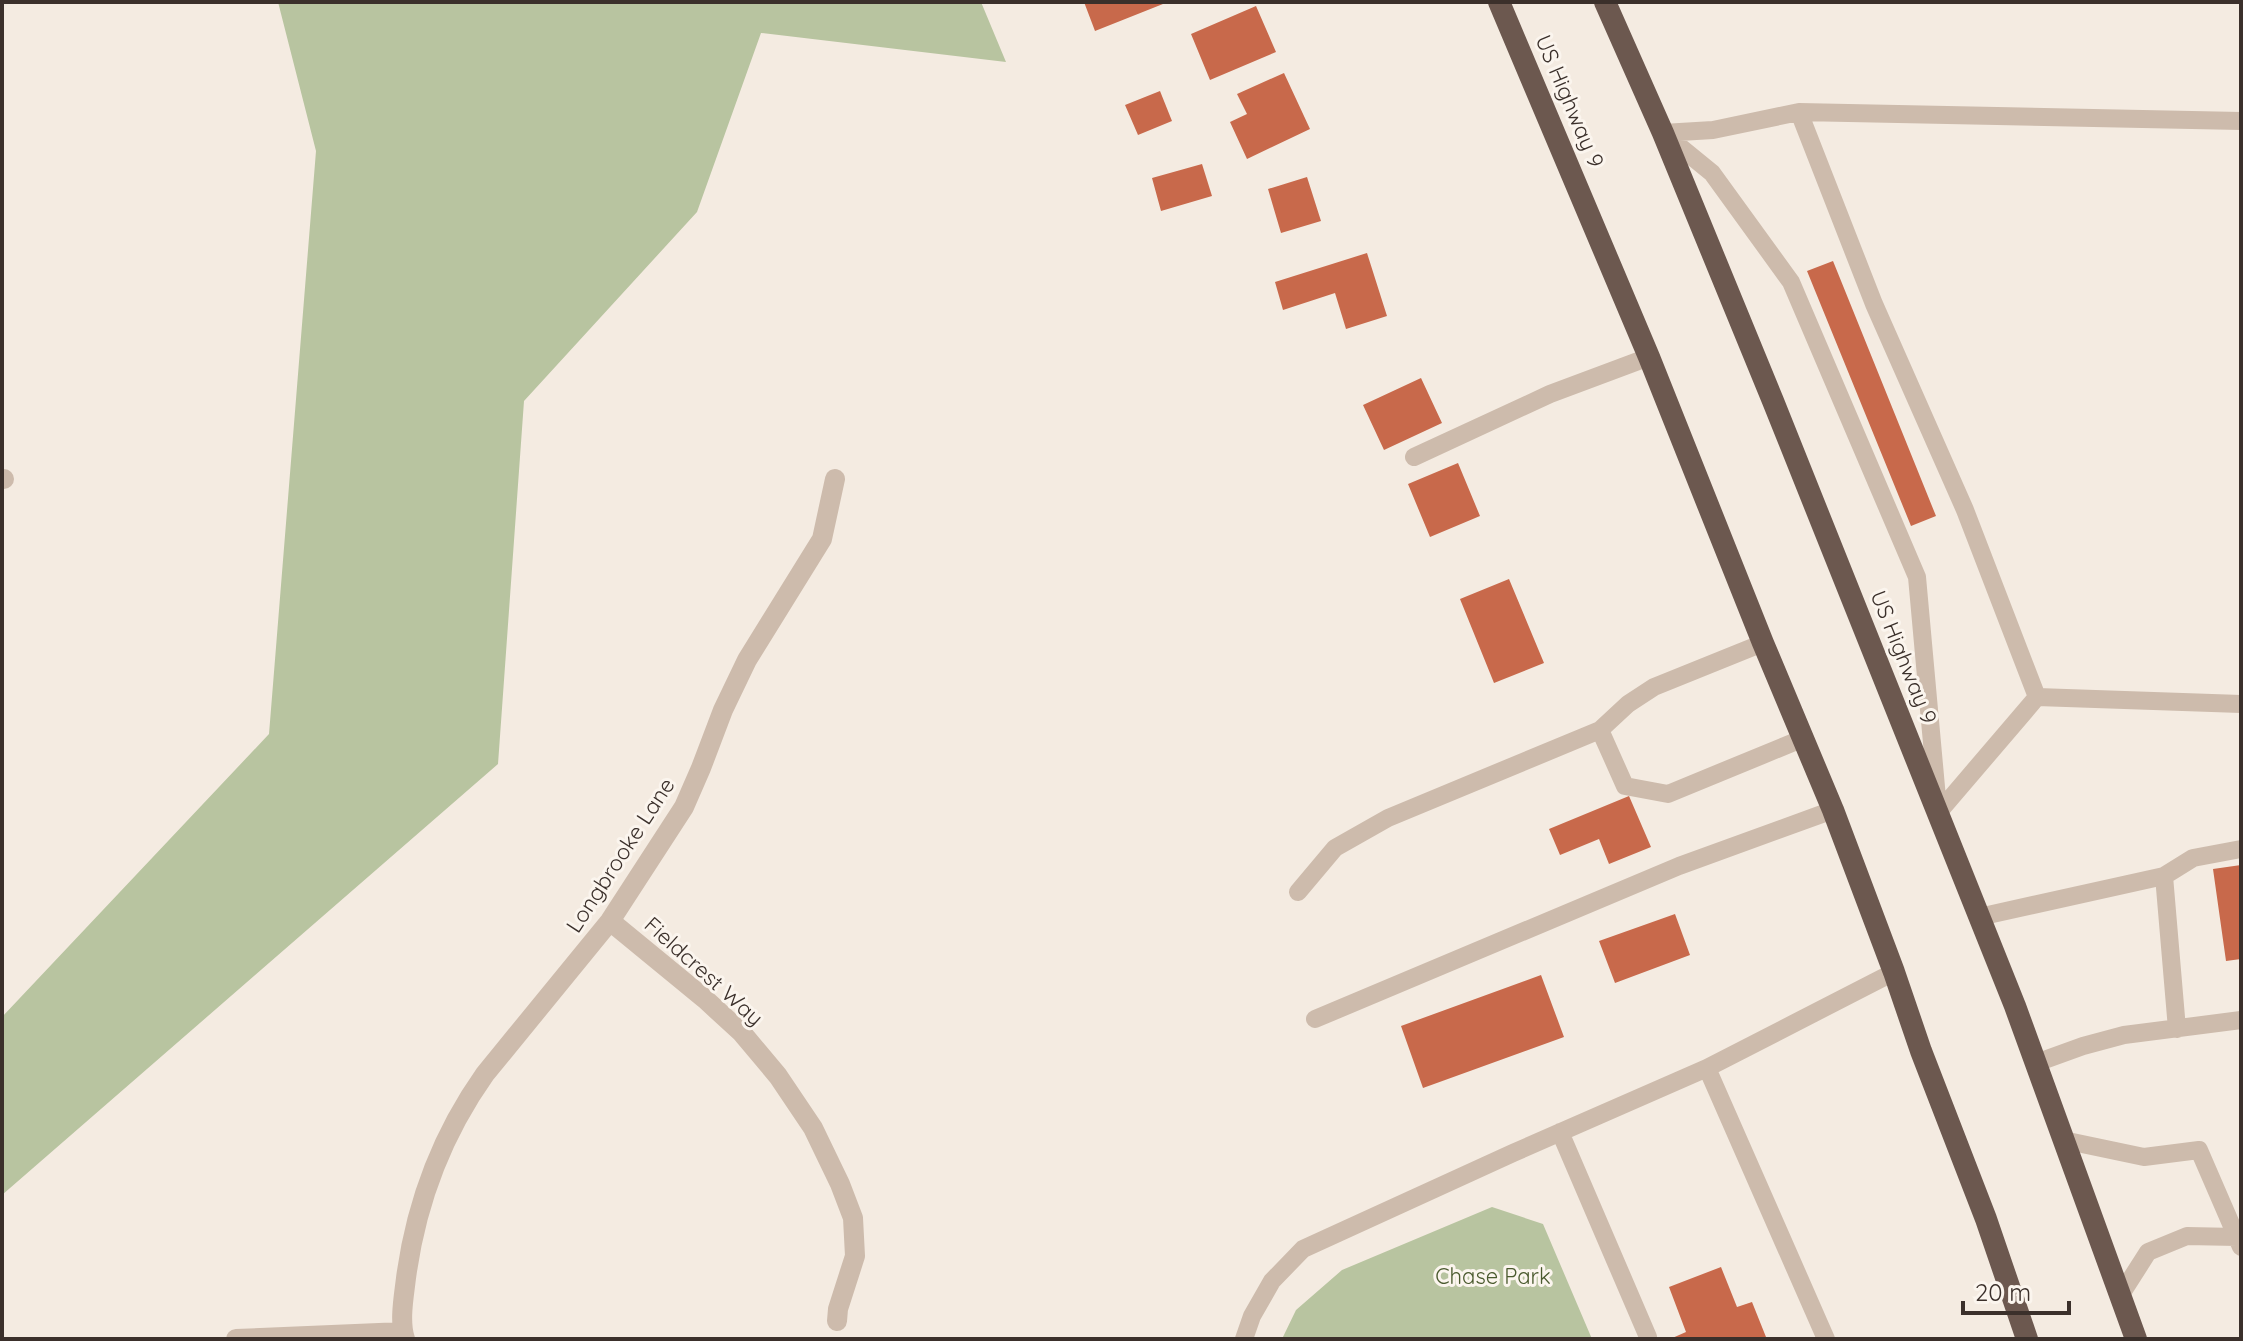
<svg xmlns="http://www.w3.org/2000/svg" width="2243" height="1341" font-family="Quicksand,sans-serif">
	<style>
		.green { fill: #b8c4a0 }
		.building { fill: #c8694b }
		.lines { fill: none; stroke-linecap: round; stroke-linejoin: round }
		.service { stroke: #cdbbac; stroke-width: 18 }
		.minor { stroke: #cdbbac; stroke-width: 20 }
		.trunk { stroke: #6c584f; stroke-width: 22 }
		.labels { text-anchor: middle; dominant-baseline: central; stroke-width: 6; stroke-linejoin: round; paint-order: stroke }
		.street-label { font-size: 22px; fill: #3b302b; stroke: #fbf5ee }
		.park-label { font-size: 22px; fill: #4a5a2e; stroke: #fbf5ee }
	</style>
	<rect width="100%" height="100%" fill="#f4ebe1"/>
	<path class="green" d="M278 2H981L1006 62 761 33 697 212 524 401 498 764 2 1195V1017L269 734 316 151Z
		M1492 1207 1543 1224 1592 1339H1282L1296 1310 1342 1270Z"/>
	<path class="building" d="M1084 2H1168L1095 31Z
		M1256 6 1276 52 1210 80 1191 34Z
		M1284 73 1310 129 1247 159 1230 122 1247 114 1237 94Z
		M1160 91 1172 121 1138 135 1125 105Z
		M1202 164 1212 196 1161 211 1152 178Z
		M1307 177 1321 221 1281 233 1268 189Z
		M1367 253 1387 316 1346 329 1335 293 1283 310 1275 282Z
		M1833 261 1936 516 1911 526 1807 271Z
		M1421 378 1442 423 1384 450 1363 405Z
		M1458 463 1480 516 1430 537 1408 484Z
		M1509 579 1544 663 1494 683 1460 599Z
		M1629 796 1651 847 1609 864 1599 839 1560 855 1549 829Z
		M2241 865V959L2226 961 2213 869Z
		M1675 914 1690 955 1615 983 1599 941Z
		M1541 975 1564 1037 1423 1088 1401 1026Z
		M1721 1267 1737 1307 1752 1302 1766 1337 1762 1339H1670L1686 1332 1669 1287Z"/>
	<g class="lines">
		<path class="service" d="M1799 112 1874 304 1965 510 2037 697
			M1663 133 1712 173 1791 282 1917 577 1937 798
			M1663 133 1713 130 1799 112 2241 121
			M1414 457 1550 394 1649 357
			M1763 643 1654 687 1628 704 1600 730 1625 786 1668 794 1804 738
			M1938 813 2037 697 2241 704
			M2164 876 2177 1029
			M1298 892 1335 848 1388 818 1600 730
			M1979 917 2164 876 2193 858 2241 849
			M1315 1019 1679 866 1833 810
			M2036 1063 2083 1046 2124 1035 2241 1020
			M1707 1068 1826 1339
			M1560 1132 1648 1337
			M2063 1140 2144 1157 2199 1150 2241 1247
			M2120 1296 2148 1252 2187 1236 2237 1237
			M1244 1339 1252 1316 1272 1281 1303 1249 1513 1153 1707 1068 1894 972"/>
		<path class="minor" d="M2 479H4
			M610 921 705 999 742 1033 778 1076 813 1128 840 1184 853 1218 855 1256 838 1309 837 1321
			M236 1339 403 1332
			M405 1339C399 1321 404 1296 406 1278 416 1203 441 1136 485 1074L610 921 684 807 701 768 723 710 747 660 822 539 835 479"/>
		<path class="trunk" d="M1499 2 1649 357 1763 643 1833 810 1894 972 1921 1051 1986 1219 2027 1339
			M1605 2 1663 133 1773 401 2015 1006 2136 1339"/>
	</g>
	<g class="labels">
		<g class="street-label">
			<text transform="translate(1570 101) rotate(67)">US Highway 9</text>
			<text transform="translate(1904 657) rotate(68)">US Highway 9</text>
			<text transform="translate(620 855) rotate(-57)">Longbrooke Lane</text>
			<text transform="translate(704 971) rotate(42)">Fieldcrest Way</text>
		</g>
		<g class="park-label">
			<text x="1493" y="1276">Chase Park</text>
		</g>
	</g>
	<rect width="2243" height="1341" fill="none" stroke="#3b302b" stroke-width="8"/>
	<path d="M1963 1301v12h106v-12" fill="none" stroke="#3b302b" stroke-width="4"/>
	<text x="1975" y="1301" font-size="24" fill="#3b302b" stroke="#fbf5ee" stroke-width="6" paint-order="stroke">20 m</text>
</svg>
